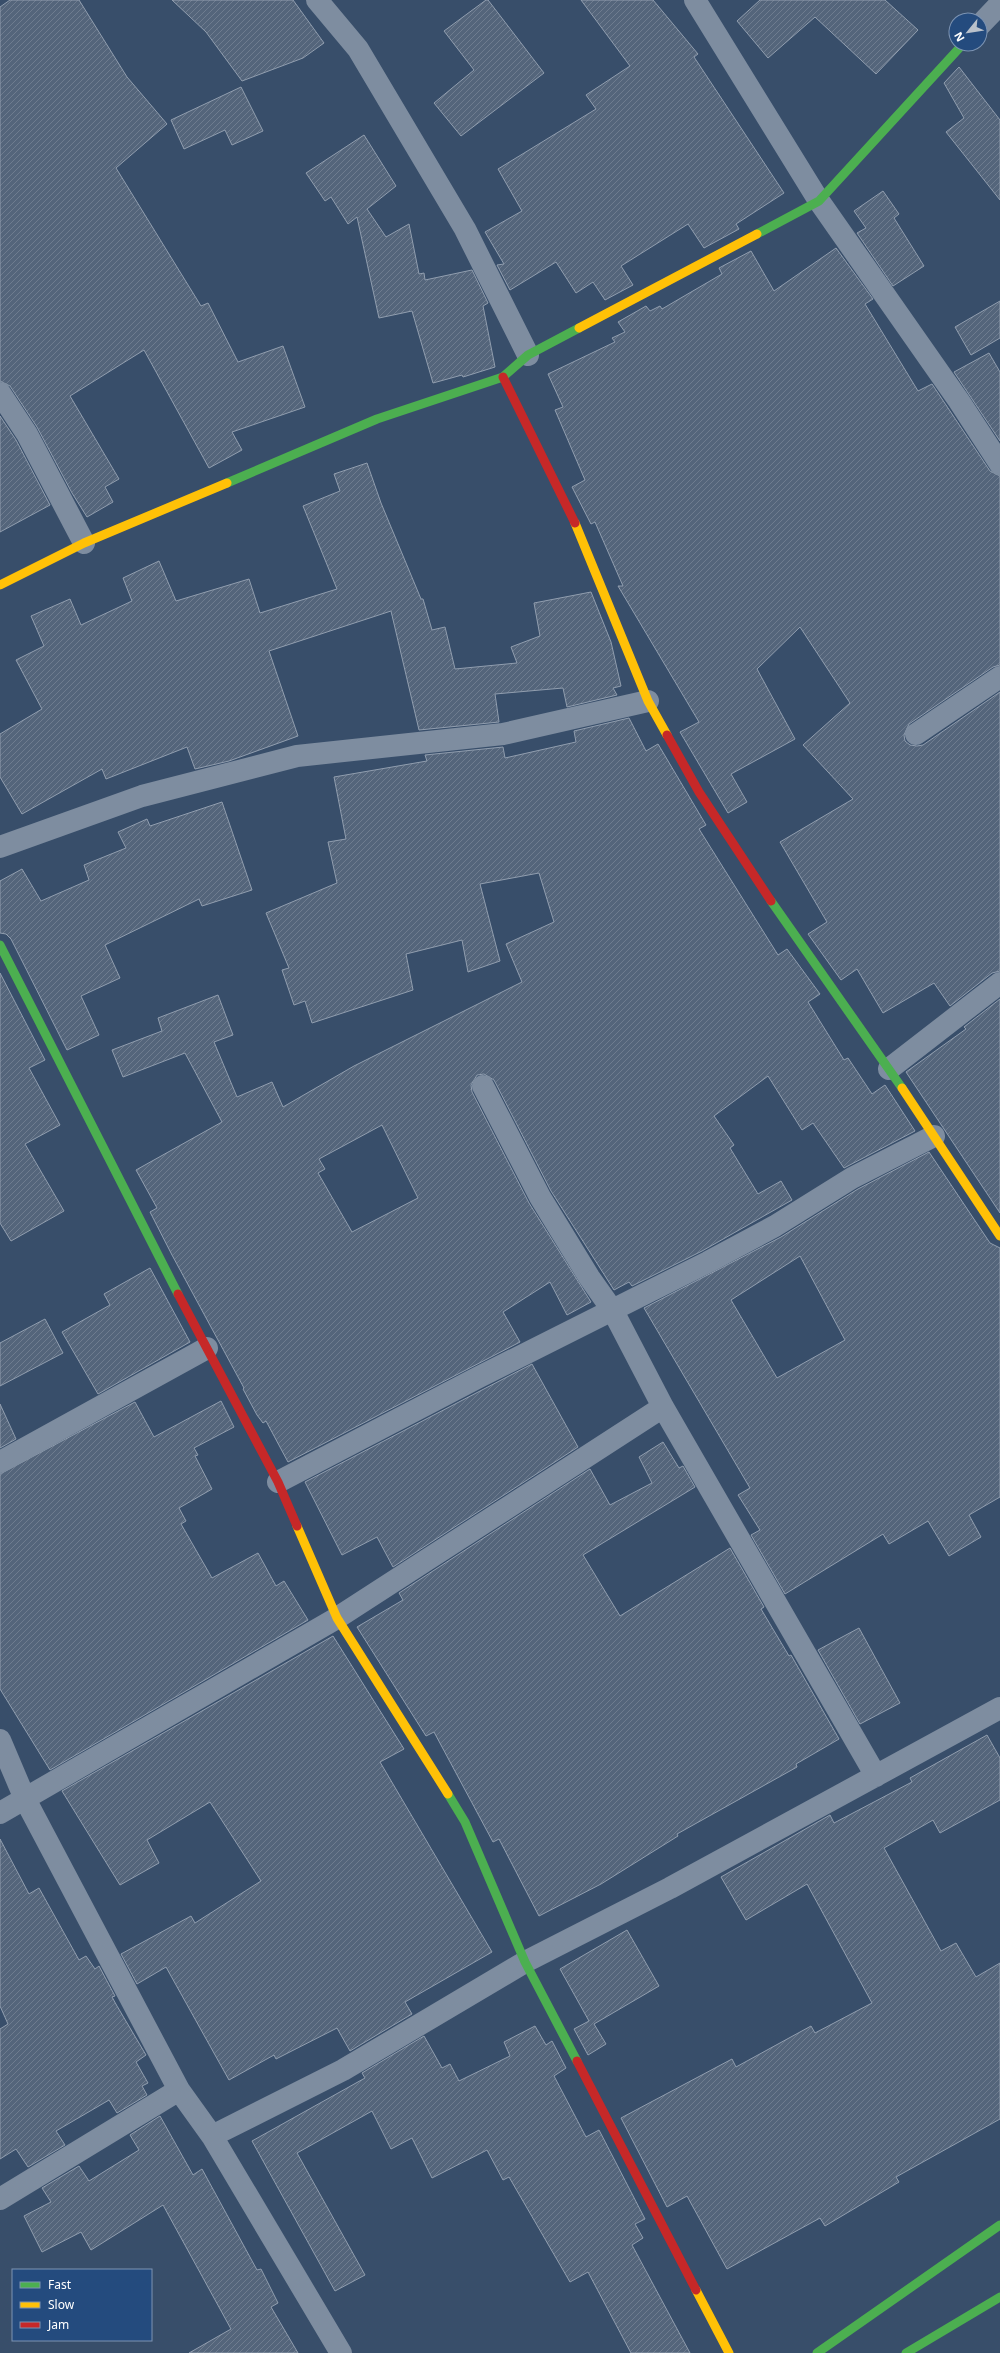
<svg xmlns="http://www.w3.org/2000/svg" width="1000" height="2353" font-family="'Noto Sans',sans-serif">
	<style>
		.building { fill: url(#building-hatch); stroke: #919eaf; fill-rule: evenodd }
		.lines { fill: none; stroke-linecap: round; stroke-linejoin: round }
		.street { stroke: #7e8da0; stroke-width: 22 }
		.fast { stroke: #4caf50; stroke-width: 9 }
		.slow { stroke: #ffc107; stroke-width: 9 }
		.jam { stroke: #c62828; stroke-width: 9 }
	</style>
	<defs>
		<pattern id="building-hatch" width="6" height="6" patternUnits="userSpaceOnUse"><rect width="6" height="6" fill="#54657b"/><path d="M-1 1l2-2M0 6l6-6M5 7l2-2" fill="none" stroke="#6e7c8f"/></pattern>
	</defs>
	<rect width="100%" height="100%" fill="#384e6a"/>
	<path class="building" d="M10 0H79L127 77 167 124 116 168 201 306 208 303 238 362 283 346 305 407 232 432 242 450 209 468 144 350 70 396 119 479 105 487 113 502 87 517 72 493 37 427 10 386 0 381V7Z
		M172 0H293L324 43 303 58 242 81 206 32Z
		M486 0H488L544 73 461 136 434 103 474 70 444 31Z
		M581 0H653L698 54 694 57 784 193 736 224 739 229 704 248 688 224 621 266 633 285 605 300 593 282 576 293 556 262 510 290 497 265 504 264 485 232 522 211 498 169 596 109 586 95 630 66Z
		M760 0H885L918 30 876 74 815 17 768 58 737 21Z
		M959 67 1000 120V200L946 132 964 118 944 83Z
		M241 87 263 131 232 145 225 130 184 149 171 120Z
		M364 135 396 186 367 209 386 237 409 224 419 274 424 273 425 280 472 270 488 303 483 306 495 367 463 377 462 375 433 383 412 311 379 318 357 217 348 224 331 197 325 201 306 173Z
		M883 191 899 214 894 218 924 266 893 286 857 233 866 228 854 211Z
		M836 248 873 299 865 304 918 391 932 384 990 471 1000 476V665L993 667 909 724 904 735 905 741 910 745 917 746 923 745 1000 692V971L992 973 950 1006 934 983 883 1013 857 969 841 980 808 934 827 922 780 842 853 799 803 745 850 703 800 627 757 669 795 739 731 774 747 802 728 813 680 732 699 722 618 586H623L595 522 591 524 572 487 585 480 555 410 563 407 548 374 615 342 612 338 625 332 618 322 646 306 650 311 660 306 662 309 722 274 719 268 751 251 774 291Z
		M1000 301V338L971 355 955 327Z
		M989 353 1000 372V441L954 372Z
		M0 416 16 440 50 505 0 532Z
		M367 463 381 503 421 599H423L432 630 445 627 455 669 517 663 511 647 540 636 534 603 591 592 611 642 621 686 613 688 617 695 567 707 563 688 495 694 499 722 419 730 391 611 269 651 298 736 229 761 195 769 187 747 106 779 102 769 22 814 0 777V734L42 709 16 660 44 646 31 616 70 599 81 625 132 601 123 578 159 561 176 601 249 579 260 613 337 589 303 506 340 491 334 474Z
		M629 718 646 751 658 744 706 825 699 829 778 955 787 949 820 994 808 1002 844 1060 848 1058 872 1094 885 1085 915 1131 844 1168 813 1123 802 1130 768 1076 714 1116 734 1145 730 1148 758 1194 781 1181 792 1200 702 1251 632 1286 629 1282 614 1290 551 1191 494 1080 484 1074 477 1075 471 1085 472 1092 529 1203 591 1302 567 1315 550 1282 503 1312 520 1342 288 1462 266 1421 263 1423 257 1415 243 1389 244 1388 172 1255 150 1212 157 1208 136 1170 222 1122 185 1053 123 1077 112 1050 162 1031 158 1018 218 995 233 1035 214 1042 237 1097 272 1082 283 1107 354 1066 522 982 506 944 554 922 539 873 480 884 500 961 468 972 462 940 406 954 413 990 312 1023 305 1001 294 1005 282 970 289 968 266 913 337 883 328 842 346 839 334 777 427 761 425 755 503 747 505 758 576 742 574 731ZM382 1125 418 1198 352 1232 318 1173 325 1169 319 1159Z
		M222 802 252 890 202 906 199 899 105 945 120 978 81 996 99 1035 67 1050 11 939 6 934 0 933V881L22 869 41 901 89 880 84 865 126 848 118 832 147 819 150 826Z
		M0 973 45 1060 29 1068 60 1125 25 1144 64 1211 11 1241 0 1223Z
		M1000 999V1213L906 1072 966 1029 964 1027Z
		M929 1152 990 1243 1000 1248V1497L969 1515 981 1537 949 1556 928 1521 889 1544 883 1534 785 1594 751 1535 760 1530 738 1495 750 1488 644 1308 781 1237 858 1189ZM800 1256 845 1340 777 1378 731 1300Z
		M150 1268 190 1342 98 1394 62 1332 110 1305 104 1294Z
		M45 1319 63 1353 0 1386V1343Z
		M532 1364 578 1447 393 1567 377 1537 342 1555 305 1482Z
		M221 1401 234 1427 194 1448 198 1455 195 1456 212 1489 179 1508 186 1521 181 1524 212 1578 258 1553 276 1586 284 1581 308 1620 50 1770 0 1689V1474L135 1402 154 1437Z
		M0 1404 16 1439 0 1448Z
		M663 1442 679 1468 683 1466 695 1487 583 1555 620 1616 730 1548 764 1607 761 1609 789 1656 791 1655 839 1739 796 1764 797 1767 677 1834 678 1836 601 1884 539 1916 499 1839 493 1842 434 1732 426 1736 357 1627 403 1600 399 1593 590 1469 610 1505 652 1483 639 1457Z
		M859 1628 900 1703 860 1724 818 1650Z
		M333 1636 404 1749 380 1762 492 1952 405 2002 412 2014 350 2051 337 2028 276 2059 274 2055 229 2080 166 1967 137 1984 121 1954 191 1916 195 1923 261 1881 210 1802 147 1840 159 1863 120 1885 62 1791Z
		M987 1735 1000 1758V1800L940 1833 933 1820 884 1848 941 1951 956 1943 976 1977 1000 1963V2119L896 2177 899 2182 825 2226 820 2218 727 2269 687 2196 667 2207 621 2118 732 2059 736 2067 811 2026 815 2033 872 2003 807 1884 746 1920 721 1877 830 1815 834 1823 912 1782 910 1778Z
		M0 1839 29 1894 39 1888 79 1960 86 1956 95 1969 99 1966 115 1996 112 1997 117 2006 146 2055 136 2062 148 2083 142 2086 147 2095 117 2113 109 2100 56 2131 65 2145 28 2167 16 2149 0 2159V2029L8 2024 0 2006Z
		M627 1930 659 1986 594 2024 606 2044 588 2055 574 2029 589 2021 560 1969Z
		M535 2026 546 2045 552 2041 566 2068 554 2076 586 2137 599 2130 645 2219 635 2224 643 2238 632 2245 690 2353H631L588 2272 570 2282 509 2177 503 2180 487 2150 432 2178 412 2138 391 2149 372 2111 297 2153 365 2275 335 2291 252 2141 365 2078 362 2073 424 2036 442 2068 450 2064 459 2081 510 2056 504 2042Z
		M160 2116 193 2175 202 2169 257 2270 261 2269 278 2303 271 2307 298 2353H189L231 2329 163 2205 91 2250 81 2232 42 2252 24 2216 51 2202 42 2188 79 2166 89 2181 139 2150 130 2135Z"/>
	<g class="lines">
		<path class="street" d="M317 0 358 49 465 229 528 355
			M695 0 819 201 959 401 1000 464
			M980 25 1000 4
			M0 393 27 434 84 543
			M916 734 1000 677
			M0 847 142 796 297 756 503 734 648 701
			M889 1069 1000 983
			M483 1086 540 1197 589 1277 613 1311 663 1407 876 1776
			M0 1462 207 1348
			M278 1482 479 1377 708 1262 775 1226 852 1178 934 1136
			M0 1740 25 1799 179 2090 212 2136 341 2353
			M0 1813 337 1618 663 1407
			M212 2136 343 2070 525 1962 670 1888 1000 1708
			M0 2199 179 2090"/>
		<path class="fast" d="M757 234 819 201 963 44
			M227 483 377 419 503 377 528 355 579 328
			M771 901 902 1088
			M0 945 178 1294
			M448 1794 465 1822 525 1962 577 2061
			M817 2353 1000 2225
			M906 2353 1000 2297"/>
		<path class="slow" d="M579 328 757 234
			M575 523 648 701 667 735
			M0 585 84 543 227 483
			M902 1088 1000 1236
			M297 1526 337 1618 448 1794
			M696 2290 729 2353"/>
		<path class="jam" d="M503 377 575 523
			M667 735 699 792 771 901
			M178 1294 278 1482 297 1526
			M577 2061 696 2290"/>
	</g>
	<rect x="12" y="2269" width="140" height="72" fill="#244b7e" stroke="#7c93b2"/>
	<rect x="20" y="2282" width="20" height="6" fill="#4caf50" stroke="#7c93b2"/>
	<text x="48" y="2289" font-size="12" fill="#ffffff">Fast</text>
	<rect x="20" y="2302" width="20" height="6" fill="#ffc107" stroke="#7c93b2"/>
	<text x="48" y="2309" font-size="12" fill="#ffffff">Slow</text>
	<rect x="20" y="2322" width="20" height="6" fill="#c62828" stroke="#7c93b2"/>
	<text x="48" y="2329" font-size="12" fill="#ffffff">Jam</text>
	<g transform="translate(968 32) rotate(240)"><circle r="19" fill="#244b7e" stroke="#7c93b2"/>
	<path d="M0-3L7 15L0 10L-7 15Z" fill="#b9c1cb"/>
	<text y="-6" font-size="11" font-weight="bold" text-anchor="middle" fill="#ffffff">N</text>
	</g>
</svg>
